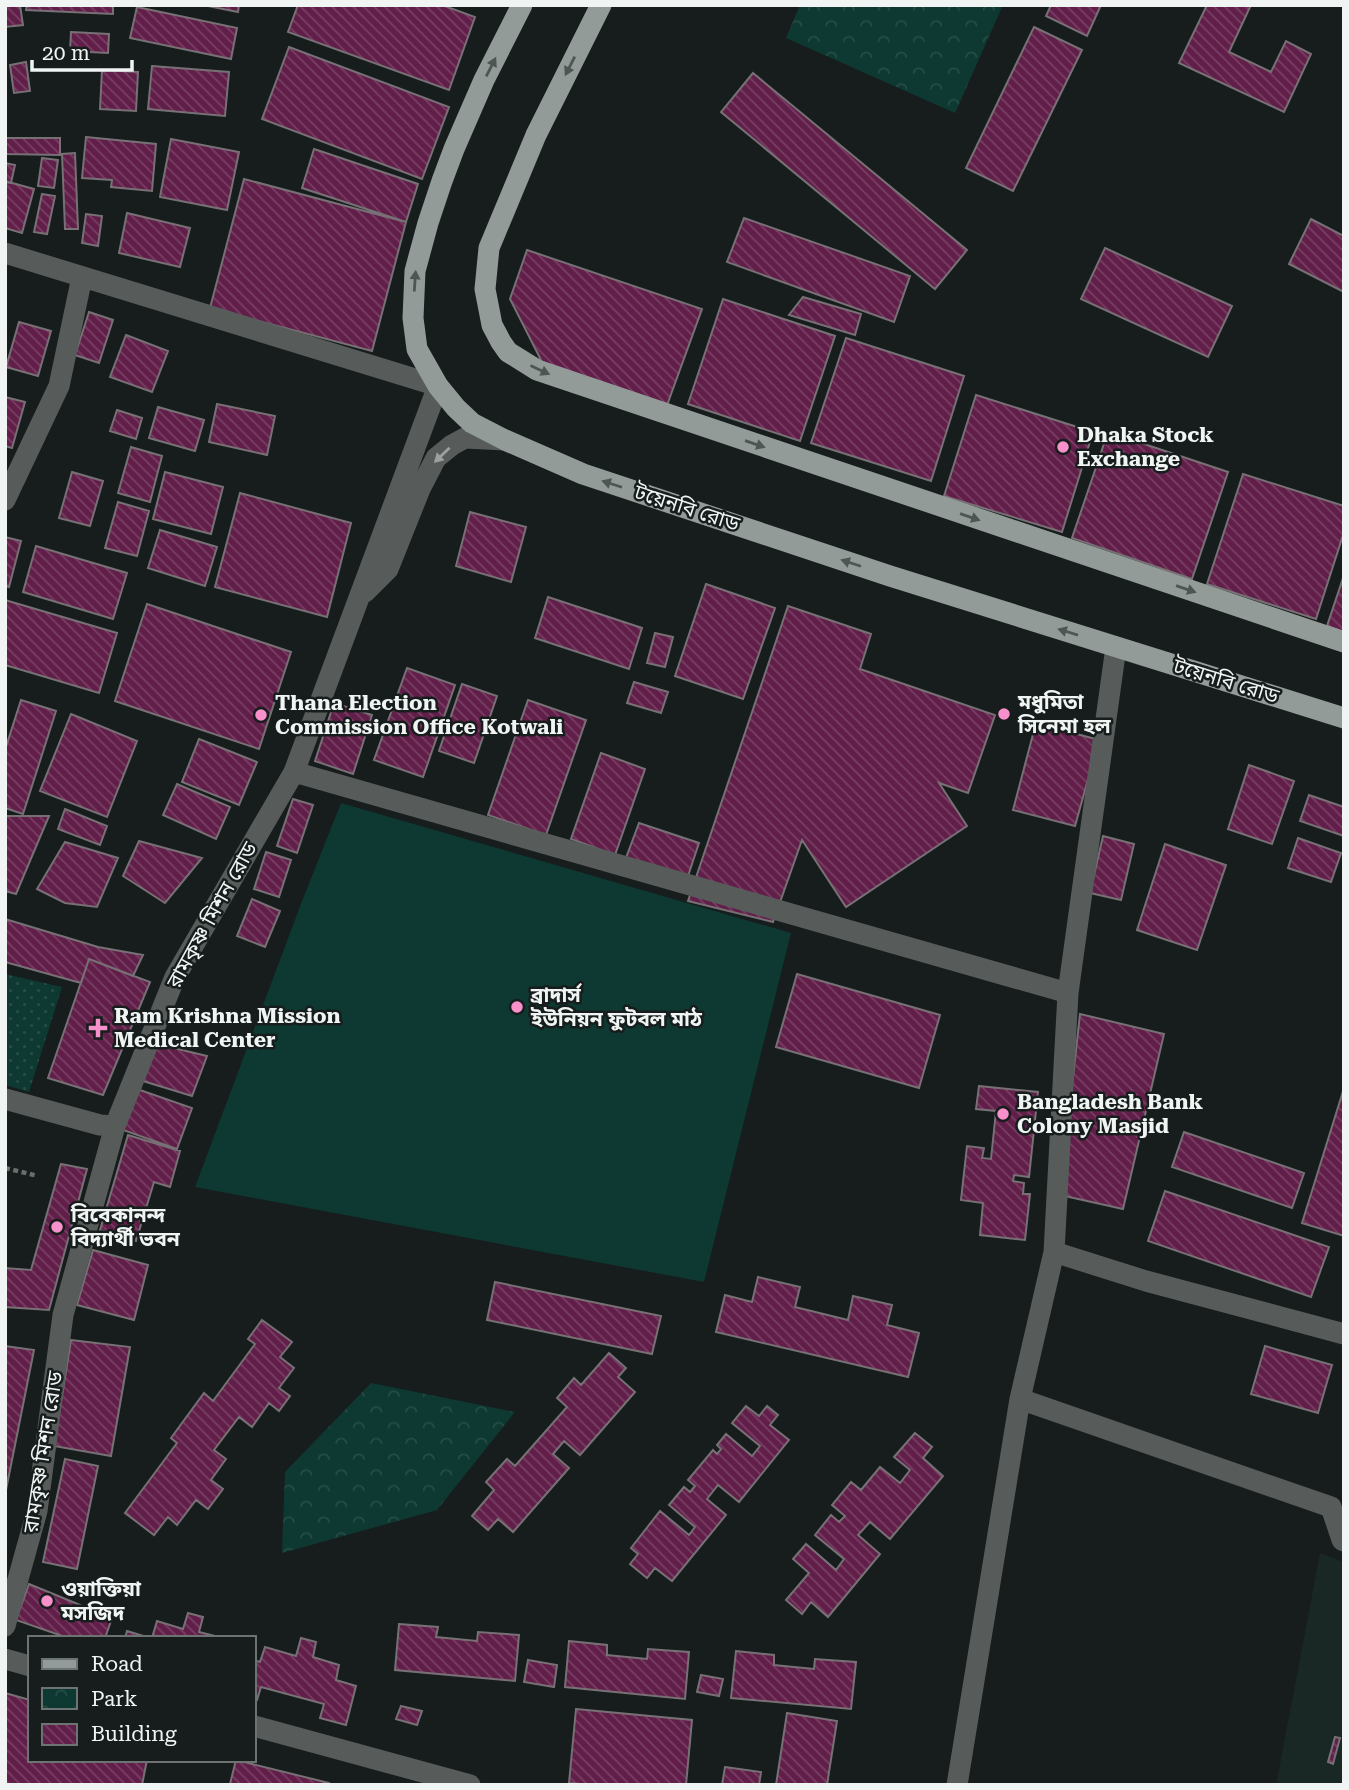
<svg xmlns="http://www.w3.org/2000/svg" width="1349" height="1790" font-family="'Roboto Serif','Noto Sans Bengali',serif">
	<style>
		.built { fill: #192825 }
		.grass { fill: url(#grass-dots) }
		.park { fill: url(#park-crowns) }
		.pitch { fill: #0e3832 }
		.building { fill: url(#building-back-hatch); stroke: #777074; stroke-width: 2 }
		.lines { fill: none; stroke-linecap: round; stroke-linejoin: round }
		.path { stroke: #676e6d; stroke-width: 4.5; stroke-dasharray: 5 3.5; stroke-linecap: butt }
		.minor { stroke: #575b5a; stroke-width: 21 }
		.major { stroke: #939b99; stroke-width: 21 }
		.oneway { fill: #4e5654 }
		.oneway2 { fill: #9ca09f }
		.poi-dot { fill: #f890cc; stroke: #161d1c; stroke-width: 2.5 }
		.labels { text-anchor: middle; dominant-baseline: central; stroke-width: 5; stroke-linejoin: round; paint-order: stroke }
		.poi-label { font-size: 21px; font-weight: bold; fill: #f0f5f4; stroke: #161d1c; text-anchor: start }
		.street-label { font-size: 21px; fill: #f0f5f4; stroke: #161d1c }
	</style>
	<defs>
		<pattern id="grass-dots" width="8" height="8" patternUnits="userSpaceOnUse" patternTransform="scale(1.75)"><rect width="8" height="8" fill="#0e3832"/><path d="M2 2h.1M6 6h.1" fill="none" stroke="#264c46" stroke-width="1.8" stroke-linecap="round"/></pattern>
		<pattern id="park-crowns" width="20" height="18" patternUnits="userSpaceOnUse" patternTransform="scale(1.75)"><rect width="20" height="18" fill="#0e3832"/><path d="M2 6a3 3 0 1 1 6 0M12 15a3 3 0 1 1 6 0" fill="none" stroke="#264c46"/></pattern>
		<pattern id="building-back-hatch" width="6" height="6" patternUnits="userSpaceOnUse" patternTransform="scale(1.75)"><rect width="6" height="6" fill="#611e49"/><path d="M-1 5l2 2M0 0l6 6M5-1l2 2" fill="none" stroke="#783f64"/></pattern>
	</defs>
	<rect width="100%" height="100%" fill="#161d1c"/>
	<path class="built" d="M1320 1553 1344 1562V1785H1276Z"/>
	<path class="grass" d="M5 974 62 987 29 1092 5 1085Z"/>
	<path class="park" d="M800 5H1003L955 113 786 38Z
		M371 1383 515 1412 437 1510 282 1553 285 1472Z"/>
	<path class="pitch" d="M341 803 791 933 704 1282 195 1187 302 901Z"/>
	<path class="building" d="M5 5H20L23 25 5 27Z
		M27 5H113V14L26 10Z
		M203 5H239L238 12Z
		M298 5H442L475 17 449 90 288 32Z
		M1051 5H1101L1087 36 1046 16Z
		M1207 5H1251L1229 52 1271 72 1286 41 1311 54 1284 112 1179 63Z
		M137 7 237 28 231 59 130 38Z
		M1034 27 1082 50 1013 191 966 168Z
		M71 32 109 34 108 53 70 51Z
		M289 47 449 107 422 179 262 119Z
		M26 62 30 91 14 93 10 65Z
		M152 66 229 72 225 116 148 109Z
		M102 70 138 72 136 111 100 109Z
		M753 73 967 250 935 289 721 112Z
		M86 137 156 144 152 191 111 187 112 180 82 178Z
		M5 138H60V155L5 154Z
		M171 139 239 152 227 210 160 197Z
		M314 149 418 184 406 222 302 188Z
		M75 153 78 229H65L62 154Z
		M42 158 58 160 54 188 38 186Z
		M5 163 15 165 11 183 5 182Z
		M244 179 406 222 372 351 210 308Z
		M5 181 34 189 22 233 5 228Z
		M42 194 55 196 47 234 34 232Z
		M127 213 190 228 180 267 119 253Z
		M86 214 102 216 98 246 82 243Z
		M744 218 910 276 894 322 727 262Z
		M1311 219 1344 236V292L1289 264Z
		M1105 248 1232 306 1208 357 1081 299Z
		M527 250 702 309 666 408 542 362 510 299Z
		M803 297 861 314 855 335 789 315Z
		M723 299 835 336 800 441 688 404Z
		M89 312 113 320 99 363 75 355Z
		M19 322 51 331 38 376 6 367Z
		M126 335 168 351 152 392 110 377Z
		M846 338 964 376 931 481 811 443Z
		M976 395 1093 432 1062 532 944 496Z
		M5 397 25 402 12 448 5 446Z
		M217 404 275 416 267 455 209 442Z
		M158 407 204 420 195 451 149 438Z
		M117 410 142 418 136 439 110 431Z
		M1108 432 1228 472 1192 579 1072 538Z
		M131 447 162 456 150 502 118 493Z
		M72 472 103 481 90 526 59 518Z
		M165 472 223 487 211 534 153 519Z
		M1243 474 1344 506V532L1316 619 1207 584Z
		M240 493 351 523 327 617 215 587Z
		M118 502 149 511 137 556 105 548Z
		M470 512 526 527 511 582 456 566Z
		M160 530 217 547 205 586 148 568Z
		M5 537 21 541 9 587 5 586Z
		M36 546 127 573 113 619 23 592Z
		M1344 575V632L1327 626Z
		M706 584 775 608 743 699 675 676Z
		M548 597 642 628 629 669 535 638Z
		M5 600 117 633 99 693 5 665Z
		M147 604 291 652 259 749 115 701Z
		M788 606 871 634 860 669 995 715 968 793 939 783 967 826 846 907 802 840 773 922 688 901Z
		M655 633 673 637 665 667 647 663Z
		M407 668 455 685 423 777 374 760Z
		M634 682 668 692 661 713 627 703Z
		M462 684 497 696 474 763 439 751Z
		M21 700 56 711 23 814 5 808V750Z
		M528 700 586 720 546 835 488 815Z
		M334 703 372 715 353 774 315 761Z
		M71 714 137 741 107 817 40 791Z
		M1036 723 1099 740 1075 826 1013 810Z
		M199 739 257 762 239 805 182 782Z
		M601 753 645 769 615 855 571 839Z
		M1249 765 1294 781 1272 844 1228 829Z
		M177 784 230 807 216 839 163 815Z
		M1309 795 1344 807V836L1300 821Z
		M293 799 313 805 297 853 277 846Z
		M65 809 107 826 100 845 58 829Z
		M5 816H49L16 894 5 891Z
		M639 823 699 843 687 879 626 858Z
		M1103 836 1134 844 1121 900 1090 893Z
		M1298 838 1341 853 1331 882 1288 868Z
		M139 841 202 858 165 903 123 876Z
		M65 842 118 858 97 907 65 903 37 889Z
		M1165 844 1226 865 1197 950 1137 930Z
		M266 852 291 860 279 897 254 889Z
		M252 899 280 911 265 947 237 936Z
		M5 919 98 947 143 955 133 976 89 959 81 983 5 962Z
		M89 959 150 982 103 1095 48 1078Z
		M797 974 940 1015 919 1088 776 1047Z
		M1080 1014 1164 1034 1123 1209 1060 1195Z
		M157 1044 207 1056 192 1096 143 1081Z
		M979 1086 1038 1092 1029 1177 1014 1175 1013 1181 1024 1183 1023 1194H1030L1025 1240 980 1235 983 1203 961 1200 967 1146 984 1148 982 1158 991 1159 996 1111 976 1109Z
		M1344 1088V1236L1302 1223Z
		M137 1089 192 1108 177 1149 123 1130Z
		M1184 1132 1304 1173 1292 1208 1172 1167Z
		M128 1135 180 1151 170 1187 154 1182 136 1241 100 1230Z
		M61 1164 87 1169 49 1310 5 1307V1268L31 1270Z
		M1165 1191 1329 1247 1311 1297 1148 1241Z
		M93 1250 148 1265 134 1320 77 1305Z
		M758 1277 800 1287 795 1307 848 1320 853 1296 892 1305 887 1325 919 1333 908 1377 716 1332 725 1295 752 1302Z
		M495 1282 661 1316 652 1354 487 1320Z
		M262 1320 292 1342 280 1357 294 1368 279 1388 290 1396 279 1411 269 1403 252 1427 239 1417 214 1450 226 1459 211 1480 223 1489 208 1509 196 1500 177 1525 168 1517 154 1535 125 1513 177 1443 171 1438 204 1393 213 1401 255 1344 248 1339Z
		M71 1340 130 1347 111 1456 54 1446Z
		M5 1346 34 1350 6 1490H5Z
		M1265 1346 1332 1365 1318 1413 1251 1394Z
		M609 1353 626 1368 618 1377 635 1392 580 1455 564 1441 553 1454 569 1468 513 1532 498 1519 488 1530 472 1516 494 1490 486 1482 507 1459 515 1466 567 1407 557 1398 574 1378 581 1385Z
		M746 1406 759 1416 767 1406 778 1415 770 1425 789 1440 739 1502 718 1485 707 1499 726 1515 672 1581 655 1568 647 1578 630 1564 638 1554 631 1548 660 1511 689 1535 695 1527 669 1505 684 1487 690 1492 695 1486 688 1480 713 1450 717 1454 721 1449 717 1445 726 1434 752 1456 760 1446 732 1423Z
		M915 1433 932 1447 923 1458 943 1476 890 1539 870 1522 858 1535 880 1554 828 1617 811 1602 802 1614 786 1600 809 1573 793 1559 806 1544 836 1570 844 1559 815 1535 831 1515 839 1522 845 1516 832 1505 851 1482 861 1490 880 1467 900 1483 910 1470 894 1457Z
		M65 1459 98 1466 77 1569 43 1562Z
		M29 1584 112 1618 105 1638H68L16 1620Z
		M188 1613 203 1617 199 1632 223 1638H152L157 1621 183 1629Z
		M399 1624 438 1627 436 1637 477 1641 478 1632 519 1635 515 1681 395 1670Z
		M127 1631 150 1638H125Z
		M301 1638 316 1642 313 1657 339 1665 336 1680 356 1686 346 1725 320 1718 324 1704 261 1687 257 1700 254 1699V1660L260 1662 265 1647 296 1656Z
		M569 1641 607 1645V1655L647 1659 648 1649 689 1652 685 1699 565 1687Z
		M736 1651 774 1655V1665L814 1669 815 1659 856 1662 851 1709 731 1698Z
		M528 1660 557 1665 554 1687 524 1682Z
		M701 1675 723 1679 719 1696 697 1692Z
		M5 1693 30 1700V1760H147L142 1785H5Z
		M401 1706 422 1711 417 1725 396 1719Z
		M576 1709 692 1720 686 1785H591L569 1783Z
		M787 1713 837 1721 827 1785H776Z
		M1335 1737 1340 1738 1333 1764 1328 1762Z
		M236 1760 329 1783V1785L230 1784Z
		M725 1767 761 1772 759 1785H722Z"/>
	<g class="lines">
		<path class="path" d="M5 1168 38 1176"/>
		<path class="minor" d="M5 253 438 386 294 772 175 977 115 1126 63 1315 37 1511 5 1626
			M5 500 59 386 82 277
			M365 592 388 569 420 489 436 458 452 445 465 438 505 440
			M294 772 1068 993
			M5 1099 100 1125 115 1126
			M1054 1252 1146 1281 1344 1334
			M1020 1399 1331 1507 1342 1540 1344 1541
			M5 1659 30 1666
			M254 1726 470 1785
			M957 1785 1020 1399 1054 1252 1068 993 1116 647"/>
		<path class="major" d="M522 5 484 80 454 149 442 181 428 223 415 271 413 318 417 349 438 386 456 408 472 423 505 440 583 474 890 576 1344 718
			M601 5 536 135 489 248 485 289 492 325 501 342 508 352 537 370 1344 642"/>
	</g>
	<defs><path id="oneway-solid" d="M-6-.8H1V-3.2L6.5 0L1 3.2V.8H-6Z" transform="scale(1.75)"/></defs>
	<g class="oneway">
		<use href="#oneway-solid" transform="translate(570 66) rotate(117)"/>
		<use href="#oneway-solid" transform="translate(491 67) rotate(-63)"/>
		<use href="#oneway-solid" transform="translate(415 281) rotate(-86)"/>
		<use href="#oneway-solid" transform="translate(540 370) rotate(25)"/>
		<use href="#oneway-solid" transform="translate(755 444) rotate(19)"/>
		<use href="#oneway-solid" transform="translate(612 484) rotate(-162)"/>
		<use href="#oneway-solid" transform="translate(970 517) rotate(19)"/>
		<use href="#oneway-solid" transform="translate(851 563) rotate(-162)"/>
		<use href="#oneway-solid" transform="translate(1186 589) rotate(19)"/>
		<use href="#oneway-solid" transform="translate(1068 632) rotate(-163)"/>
	</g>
	<use class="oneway2" href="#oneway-solid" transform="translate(442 455) rotate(136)"/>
	<g class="poi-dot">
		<circle cx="1063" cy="447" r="7"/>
		<circle cx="1004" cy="714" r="7"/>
		<circle cx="261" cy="715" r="7"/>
		<circle cx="517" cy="1007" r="7"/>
		<path d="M94.5 1017.5h7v7h7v7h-7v7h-7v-7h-7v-7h7z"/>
		<circle cx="1003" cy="1114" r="7"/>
		<circle cx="57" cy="1227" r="7"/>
		<circle cx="47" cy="1601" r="7"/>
	</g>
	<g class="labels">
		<g class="poi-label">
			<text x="1077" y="435">Dhaka Stock<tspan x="1077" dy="24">Exchange</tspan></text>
			<text x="1018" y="702">মধুমিতা<tspan x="1018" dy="24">সিনেমা হল</tspan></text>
			<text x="275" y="703">Thana Election<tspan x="275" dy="24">Commission Office Kotwali</tspan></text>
			<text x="531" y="995">ব্রাদার্স<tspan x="531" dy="24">ইউনিয়ন ফুটবল মাঠ</tspan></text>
			<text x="114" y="1016">Ram Krishna Mission<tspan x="114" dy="24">Medical Center</tspan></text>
			<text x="1017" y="1102">Bangladesh Bank<tspan x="1017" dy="24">Colony Masjid</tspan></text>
			<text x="71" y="1215">বিবেকানন্দ<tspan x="71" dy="24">বিদ্যার্থী ভবন</tspan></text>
			<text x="61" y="1589">ওয়াক্তিয়া<tspan x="61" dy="24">মসজিদ</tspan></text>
		</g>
		<g class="street-label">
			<text transform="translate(687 508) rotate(18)">টয়েনবি রোড</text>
			<text transform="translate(1226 681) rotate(17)">টয়েনবি রোড</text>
			<text transform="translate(212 915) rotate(-61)">রামকৃষ্ণ মিশন রোড</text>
			<text transform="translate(43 1452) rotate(-81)">রামকৃষ্ণ মিশন রোড</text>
		</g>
	</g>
	<rect width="1349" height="1790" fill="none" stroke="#f0f5f4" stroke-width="14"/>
	<rect x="28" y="1636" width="228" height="126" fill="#161d1c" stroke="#6d7372" stroke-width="2"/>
	<rect x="42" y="1659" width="35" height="10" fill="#939b99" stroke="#6d7372" stroke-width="2"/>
	<text x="91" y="1671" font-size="21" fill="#f0f5f4">Road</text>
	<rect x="42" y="1688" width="35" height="21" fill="url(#park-crowns)" stroke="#6d7372" stroke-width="2"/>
	<text x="91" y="1706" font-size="21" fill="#f0f5f4">Park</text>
	<rect x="42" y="1724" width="35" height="21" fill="url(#building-back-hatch)" stroke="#6d7372" stroke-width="2"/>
	<text x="91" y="1741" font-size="21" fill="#f0f5f4">Building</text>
	<path d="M32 60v10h100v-10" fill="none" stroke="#f0f5f4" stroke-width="3.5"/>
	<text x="42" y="60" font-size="21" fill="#f0f5f4" stroke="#161d1c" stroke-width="5" paint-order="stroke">20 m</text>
</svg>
